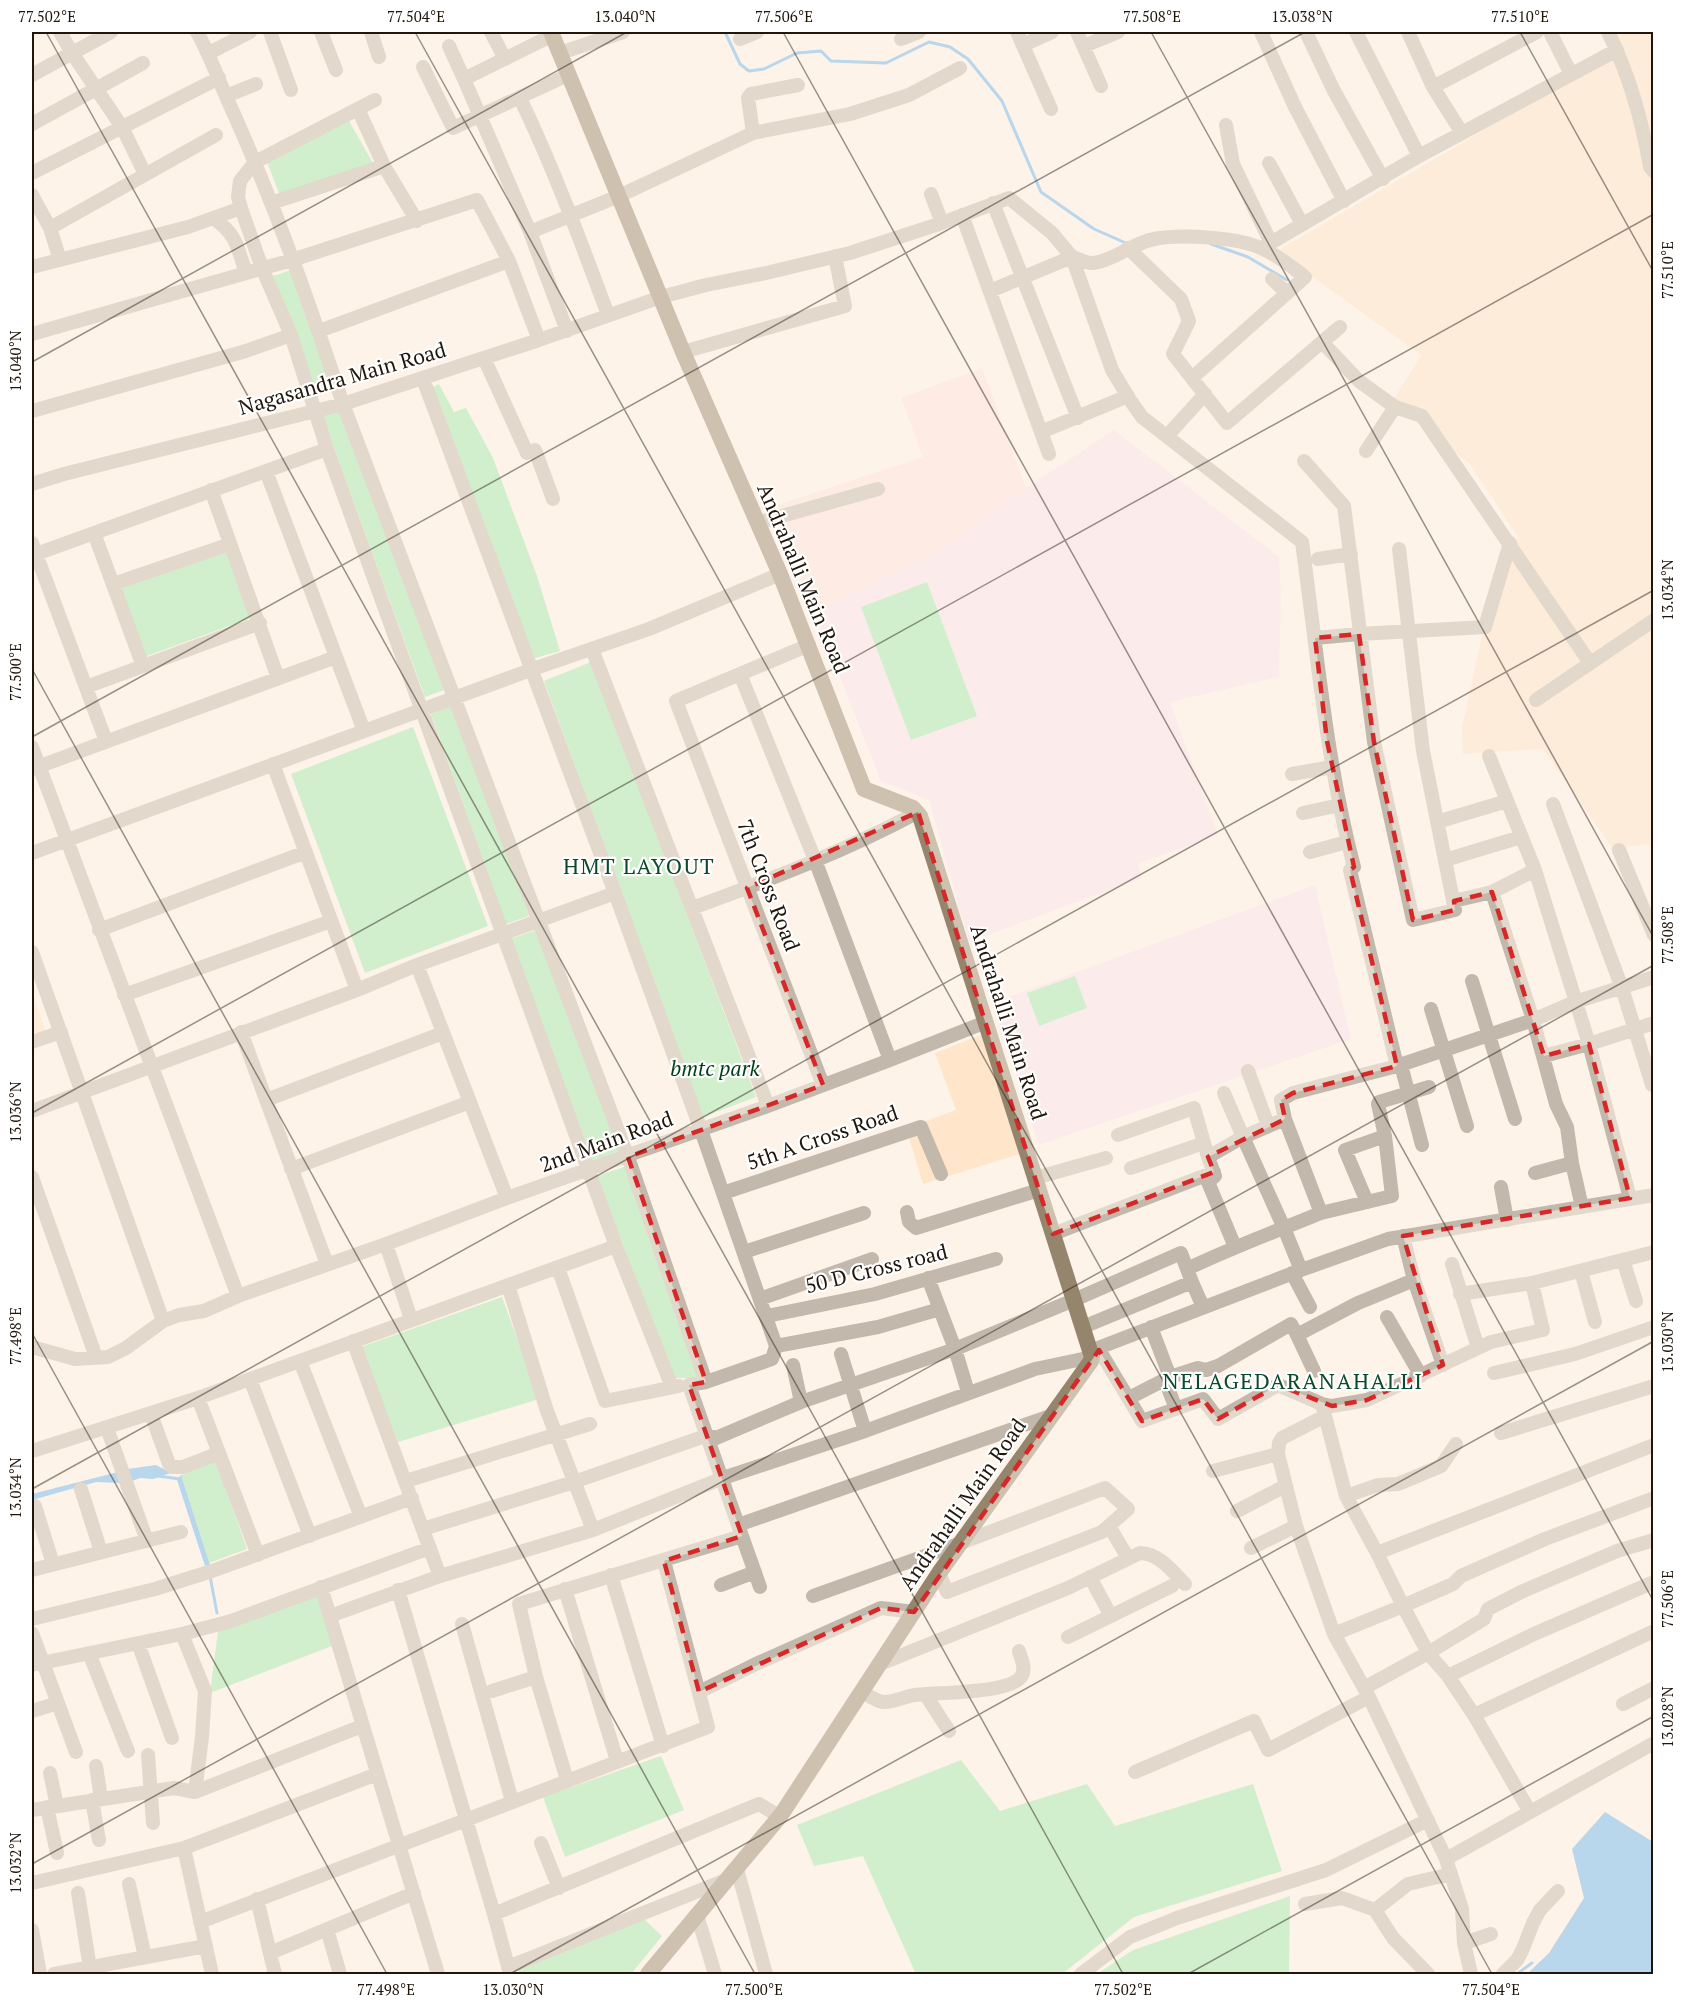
<svg xmlns="http://www.w3.org/2000/svg" width="1685" height="2006" font-family="'PT Serif',serif">
	<style>
		.built { fill: #ffe5ca }
		.education { fill: #fbe3ef }
		.medical { fill: #ffe4e0 }
		.green { fill: #9cebab }
		.water { fill: #65b3f2 }
		.lines { fill: none; stroke-linecap: round; stroke-linejoin: round }
		.stream { stroke: #65b3f2; stroke-width: 3 }
		.minor { stroke: #c2b8ab; stroke-width: 14 }
		.major { stroke: #96856d; stroke-width: 16 }
		.marked { fill: none; stroke: #d62828; stroke-width: 4.5; stroke-dasharray: 12 8; stroke-linejoin: round }
		.ticks { fill: none; stroke: #20160c; stroke-width: 1.5; stroke-opacity: 0.45 }
		.labels { text-anchor: middle; dominant-baseline: central; stroke-width: 4.5; stroke-linejoin: round; paint-order: stroke }
		.street-label { font-size: 21px; fill: #20160c; stroke: #fff }
		.park-label { font-size: 21px; font-style: italic; fill: #003f18; stroke: #fff }
		.neighbourhood-label { font-size: 22px; letter-spacing: 1.5px; fill: #0b4a2d; stroke: #fff }
		.neatline { fill: none; stroke: #20160c; stroke-width: 2 }
		.ticks-label { font-size: 15px; text-anchor: middle; fill: #20160c }
	</style>
	<rect width="100%" height="100%" fill="#fef3e8"/>
	<path class="built" d="M1606 32H1653V849L1648 844 1613 849 1543 749 1463 754 1462 728 1486 618 1518 537 1470 464 1392 402 1421 355 1277 251 1616 53Z
		M32 995H33L46 1032 32 1037Z
		M981 1035 1020 1154 923 1184 906 1128 956 1110 935 1053Z"/>
	<path class="education" d="M1114 430 1279 557 1281 597 1279 677 1170 702 1218 835 1138 864 1142 878 969 942 929 800 881 781 814 611 944 549 999 506Z
		M1315 885 1351 1039 1039 1145 992 1003Z"/>
	<path class="medical" d="M982 368 1026 488 999 506 944 549 814 611 772 507 923 457 901 398Z"/>
	<path class="green" d="M348 119 374 165 280 196 267 162Z
		M291 270 333 387 315 393 273 276Z
		M439 384 454 412 466 408 493 458 537 576 560 651 532 659 431 388Z
		M341 408 444 690 425 697 322 415Z
		M227 549 251 618 144 657 120 589Z
		M927 582 977 716 911 740 861 607Z
		M591 662 756 1097 703 1117 544 681Z
		M454 705 529 916 506 924 431 714Z
		M413 727 488 926 365 973 291 774Z
		M539 929 620 1151 591 1161 510 939Z
		M1075 976 1087 1008 1039 1026 1027 993Z
		M627 1166 701 1378H674L597 1176Z
		M502 1297 539 1399 398 1442 361 1347Z
		M215 1459 247 1549 209 1563 181 1475Z
		M316 1592 332 1646 210 1693 218 1631Z
		M661 1756 684 1810 565 1857 543 1797Z
		M961 1760 1000 1811 1087 1784 1115 1826 1253 1784 1282 1871 1134 1917 1062 1974H916L863 1856 814 1866 797 1825Z
		M1290 1896 1289 1974H1097L1133 1950Z
		M644 1919 662 1936 631 1974H520L517 1966Z"/>
	<path class="water" d="M156 1465 171 1473 153 1479 140 1478 132 1481 128 1469Z
		M118 1472 121 1483 96 1482 32 1500V1494Z
		M181 1475 210 1565 205 1566 177 1480Z
		M1605 1812 1653 1842V1974H1527L1549 1953 1584 1898 1572 1849Z"/>
	<g class="lines">
		<path class="stream" d="M725 32 740 64 749 71 764 69 797 53 821 51 831 61 886 63 929 42 950 47 968 59 1002 101 1041 192 1094 229 1128 244
			M1211 244 1248 257 1287 280
			M158 1476 180 1479V1481
			M210 1576 217 1613
			M1517 1974 1532 1963"/>
		<path class="minor" d="M60 32 72 53 122 127 145 174
			M197 32C210 55 218 79 229 103 273 200 309 302 343 404L628 1157 706 1382
			M270 32 291 90
			M321 32 336 70
			M371 32 379 57
			M491 32 505 59
			M1017 32 1051 109
			M1077 32 1101 86
			M1261 32 1295 107 1344 201
			M1306 32 1333 89 1383 179
			M1356 32 1419 156
			M1408 32 1433 87 1462 133
			M1550 32 1571 74
			M1608 32C1629 74 1642 120 1650 167L1654 172
			M553 35 464 79 530 232 567 331
			M740 39 757 32
			M901 39 919 32
			M1023 45 1052 32
			M449 46 464 79
			M1084 46 1118 32
			M209 53 250 32
			M560 53 623 32
			M423 67 453 128 568 75
			M32 75 111 32
			M1433 87 1537 32
			M226 96 256 84
			M520 98C554 169 581 242 608 315
			M358 109 384 166 417 221
			M32 124 143 63
			M1226 125 1233 164 1271 243
			M753 133 850 114 909 95 960 68
			M1269 163 1302 224
			M32 173 219 78
			M931 194 942 223
			M32 195 50 228 60 260
			M271 203 384 166
			M993 203 1078 418
			M962 215 1049 454
			M213 218C237 234 237 247 246 273
			M50 228 216 135
			M530 232 619 196 753 133 748 98 751 94 798 85
			M1128 248 1181 299 1189 321 1173 354 1227 423 1322 342 1359 381 1395 407 1422 416 1590 663
			M1262 248 1419 156 1617 50
			M32 267 188 227 241 208
			M1272 279 1287 293
			M990 291 1072 257C1079 259 1087 264 1094 263 1115 260 1133 243 1154 239 1181 234 1239 237 1263 249 1279 256 1292 267 1305 277L1192 378
			M319 331 509 261
			M32 334 292 260 477 200 509 261 539 340
			M291 335 327 449 616 1246 672 1387
			M1322 342 1340 327
			M683 352 845 306 835 256
			M484 358 527 453 535 450 553 499
			M423 379 615 893 701 1130 776 1346 772 1359 706 1382 689 1385 742 1536 519 1604 536 1677 567 1780
			M32 411 246 351 291 335 262 268 241 208 238 197 240 181 255 162 375 100
			M1041 432 1128 396
			M1167 436 1205 394
			M1366 451 1395 407
			M1304 461 1344 506 1374 742 1413 920 1455 910 1423 751 1399 549
			M266 471 364 731
			M32 484 64 474 343 404 539 340 661 297 706 285 766 273 850 253 939 224 1009 198 1052 233 1072 257 1112 370 1130 400 1142 417 1302 542C1317 651 1326 760 1354 867L1350 870 1397 1066
			M211 490 278 678
			M757 523 878 489
			M94 533 143 666
			M32 543 106 741
			M36 554 327 449
			M1318 559 1351 554
			M113 584 230 544
			M1315 638 1359 634 1485 627 1510 543
			M809 645 676 701 823 1085
			M592 649 768 1106
			M740 674 815 860 890 1060
			M86 687 260 623
			M1536 700 1654 620
			M32 747 238 1296
			M1489 756 1535 870
			M273 764 357 990
			M32 769 336 657
			M1292 774 1332 767
			M1553 804 1622 988 1652 1085
			M1303 813 1340 805
			M1437 822 1507 801
			M1619 850 1654 935
			M1310 852 1347 842
			M32 853 533 669 649 629 780 574
			M1445 860 1521 837
			M1492 892 1535 870 1589 1044 1630 1198
			M1454 901 1492 892 1533 1020 1556 1104 1567 1127 1572 1163 1582 1207
			M692 908C769 880 846 851 918 812
			M99 930 306 852
			M32 952 163 1321
			M417 965 507 1198
			M1472 981 1515 1119
			M124 995 331 921
			M1431 1009 1467 1126
			M241 1032 327 1264
			M32 1042 61 1032
			M1544 1056 1589 1044 1654 1023
			M1401 1065 1422 1145
			M1248 1071 1268 1125
			M1224 1093 1243 1137 1208 1157 1215 1176 1208 1182 1235 1247
			M266 1100 443 1033
			M32 1111 357 990 417 965 615 893
			M1285 1119 1281 1100 1293 1093 1397 1066 1533 1020 1575 1002 1654 977
			M1118 1135 1194 1108 1208 1157
			M1385 1136 1378 1104 1379 1102 1429 1087
			M1131 1168 1204 1143
			M291 1169 470 1102
			M1535 1173 1572 1163
			M32 1177 96 1357
			M1035 1178 1106 1158
			M1501 1187 1507 1220
			M723 1193 921 1127 941 1174
			M907 1212 909 1222 916 1228 1039 1190
			M1321 1213 1392 1196 1385 1136 1345 1150 1367 1202
			M1053 1234 1214 1172
			M1403 1236 1414 1280
			M386 1244 411 1319
			M744 1252 864 1213
			M1623 1260 1636 1301
			M1452 1264 1478 1348
			M558 1268 605 1401 679 1386
			M1581 1271 1595 1322
			M1292 1273 1310 1307
			M928 1278 955 1349 968 1392
			M1192 1282 1203 1307
			M508 1285 547 1411 593 1530
			M1460 1294 1532 1283 1654 1252
			M760 1299 872 1259
			M767 1316 875 1294 996 1259
			M1387 1317 1421 1376
			M1083 1327 1192 1282 1187 1269
			M1151 1327 1170 1377
			M1297 1335 1314 1371
			M353 1341 440 1576
			M776 1346 878 1327 940 1309
			M32 1347 75 1359 108 1357 126 1348 163 1321 179 1315 204 1311 238 1296 386 1244 507 1198 768 1106 890 1060 986 1022
			M1098 1348 1142 1421 1203 1399 1218 1419 1278 1385 1322 1404 1332 1406 1367 1400 1491 1342 1543 1330 1532 1283
			M841 1354 865 1431
			M300 1361 361 1517
			M793 1365 801 1402
			M1494 1373 1575 1354 1654 1327
			M250 1379 310 1536
			M1165 1380 1176 1409
			M198 1398 258 1555
			M1129 1398 1170 1377 1198 1368 1206 1370 1218 1366 1291 1324 1297 1335 1358 1303 1414 1280 1443 1365
			M1322 1404 1346 1496 1377 1553 1403 1606 1334 1634
			M151 1414 169 1464 172 1467H183L219 1453
			M107 1428 147 1541
			M1501 1433 1654 1386
			M32 1451 198 1398 616 1246
			M1278 1454 1279 1443 1282 1438 1325 1416
			M1213 1471 1278 1454 1296 1526 1334 1634 1368 1695
			M406 1481 590 1424
			M81 1489 101 1552
			M1346 1496 1378 1485 1398 1484 1441 1466 1456 1444
			M35 1506 53 1564
			M1237 1511 1285 1486
			M738 1525 1053 1415
			M1109 1526 1128 1558
			M423 1529 574 1482 708 1435 716 1438 801 1402 955 1349 1074 1300 1181 1253 1187 1269C1231 1248 1276 1231 1321 1213L1285 1119 1243 1137 1284 1228 1301 1270
			M742 1536 760 1587
			M1251 1548 1296 1526
			M1377 1553 1654 1445
			M32 1570 181 1532
			M611 1575 663 1746
			M1090 1577 1111 1616
			M721 1585 755 1572
			M321 1587 438 1974
			M565 1589 617 1761
			M398 1590 494 1914 510 1974
			M813 1596 961 1543 1105 1488 1128 1509 1102 1532 947 1592 939 1573
			M330 1616 440 1576 593 1530 723 1478 865 1431 1035 1369 1092 1357 1098 1348 1301 1270 1388 1239 1654 1195
			M32 1619 155 1589 212 1571 412 1498
			M462 1624 512 1801
			M32 1633 76 1752
			M182 1634 205 1691 202 1737 195 1792
			M1068 1637 1172 1586
			M138 1643 172 1738
			M89 1653 128 1751
			M880 1664 1068 1588 1140 1553C1160 1554 1171 1570 1185 1584
			M32 1665 182 1634 231 1621 430 1548
			M1448 1676 1428 1653 1403 1606 1453 1584 1461 1576 1545 1539 1654 1498
			M1364 1688 1428 1653 1484 1619 1488 1609 1521 1592 1617 1551 1654 1540
			M492 1691 536 1677
			M699 1692 756 1664 881 1608 914 1612
			M862 1692C868 1695 876 1701 883 1702 893 1703 905 1696 915 1695 936 1692 1008 1694 1021 1677 1027 1669 1021 1659 1019 1651
			M925 1694 949 1731
			M1623 1704 1654 1688
			M32 1711 58 1703
			M1474 1715 1448 1676 1534 1634 1654 1582
			M148 1755 153 1823
			M96 1766 101 1798
			M1135 1772 1254 1721 1268 1750 1369 1697 1446 1859 1462 1909 1464 1943 1471 1974
			M50 1773 57 1806
			M92 1800 99 1840
			M47 1807 57 1853
			M32 1810 174 1788 195 1792 362 1726
			M1530 1812 1474 1715 1654 1631
			M541 1843 559 1888
			M184 1848 212 1974
			M1446 1859 1654 1743
			M737 1869 766 1974
			M32 1883 184 1848 377 1774
			M129 1884 145 1957
			M78 1893 90 1968
			M257 1899 275 1974
			M1305 1904 1342 1898 1375 1910 1393 1938 1428 1974
			M1375 1910 1408 1884 1451 1874
			M494 1914 759 1804 774 1813 778 1819
			M697 1915 715 1974
			M200 1922 708 1727 664 1561
			M327 1929 340 1974
			M32 1930 40 1974
			M1464 1943 1491 1934
			M270 1953 414 1893
			M508 1967 726 1880
			M54 1974 206 1946
			M1081 1974 1130 1937 1177 1918 1326 1870 1428 1820
			M1503 1974 1517 1960 1522 1951 1533 1923 1540 1910 1558 1891"/>
		<path class="major" d="M551 32 683 352 780 574 864 789 913 808 920 816 1092 1357 1091 1361 939 1573 781 1815 648 1974"/>
	</g>
	<path d="M0 0H1685V2006H0ZM1359 634 1374 742 1413 920 1455 910 1454 901 1492 892 1544 1056 1589 1044 1630 1198 1403 1236 1443 1365 1367 1400 1332 1406 1278 1385 1218 1419 1203 1399 1142 1421 1099 1350 914 1612 881 1608 699 1692 664 1561 742 1536 689 1385 706 1382 628 1157 823 1085 747 888 918 812 1053 1234 1214 1172 1208 1157 1285 1119 1281 1100 1293 1093 1397 1066 1350 870 1354 867 1327 741 1315 638Z" fill="#fef3e8" fill-opacity=".55" fill-rule="evenodd"/>
	<path class="marked" d="M1359 634 1374 742 1413 920 1455 910 1454 901 1492 892 1544 1056 1589 1044 1630 1198 1403 1236 1443 1365 1367 1400 1332 1406 1278 1385 1218 1419 1203 1399 1142 1421 1099 1350 914 1612 881 1608 699 1692 664 1561 742 1536 689 1385 706 1382 628 1157 823 1085 747 888 918 812 1053 1234 1214 1172 1208 1157 1285 1119 1281 1100 1293 1093 1397 1066 1350 870 1354 867 1327 741 1315 638Z"/>
	<path class="ticks" d="M46 32 1123 1974M415 32 1492 1974M783 32 1654 1602M1151 32 1654 938M1520 32 1654 273M32 362 627 32M32 669 755 1974M32 737 1305 32M32 1113 1654 214M32 1333 387 1974M32 1489 1654 590M32 1864 1654 965M510 1974 1654 1341M1188 1974 1654 1716"/>
	<g class="labels">
		<g class="street-label">
			<text transform="translate(342 378) rotate(-16)">Nagasandra Main Road</text>
			<text transform="translate(804 578) rotate(67)">Andrahalli Main Road</text>
			<text transform="translate(769 885) rotate(69)">7th Cross Road</text>
			<text transform="translate(1009 1022) rotate(72)">Andrahalli Main Road</text>
			<text transform="translate(822 1137) rotate(-19)">5th A Cross Road</text>
			<text transform="translate(606 1141) rotate(-20)">2nd Main Road</text>
			<text transform="translate(876 1268) rotate(-14)">50 D Cross road</text>
			<text transform="translate(962 1504) rotate(-55)">Andrahalli Main Road</text>
		</g>
		<g class="park-label">
			<text x="715" y="1068">bmtc park</text>
		</g>
		<g class="neighbourhood-label">
			<text x="639" y="865">HMT LAYOUT</text>
			<text x="1293" y="1380">NELAGEDARANAHALLI</text>
		</g>
	</g>
	<rect width="1685" height="2006" fill="none" stroke="#ffffff" stroke-width="66"/>
	<rect x="33" y="33" width="1619" height="1940" class="neatline"/>
	<g class="ticks-label">
		<text x="47" y="22">77.502°E</text>
		<text x="416" y="22">77.504°E</text>
		<text x="625" y="22">13.040°N</text>
		<text x="784" y="22">77.506°E</text>
		<text x="1152" y="22">77.508°E</text>
		<text x="1302" y="22">13.038°N</text>
		<text x="1520" y="22">77.510°E</text>
		<text transform="translate(1668 270) rotate(-90)" y="5">77.510°E</text>
		<text transform="translate(16 361) rotate(-90)" y="5">13.040°N</text>
		<text transform="translate(1668 590) rotate(-90)" y="5">13.034°N</text>
		<text transform="translate(16 672) rotate(-90)" y="5">77.500°E</text>
		<text transform="translate(1668 935) rotate(-90)" y="5">77.508°E</text>
		<text transform="translate(16 1112) rotate(-90)" y="5">13.036°N</text>
		<text transform="translate(16 1336) rotate(-90)" y="5">77.498°E</text>
		<text transform="translate(1668 1342) rotate(-90)" y="5">13.030°N</text>
		<text transform="translate(16 1488) rotate(-90)" y="5">13.034°N</text>
		<text transform="translate(1668 1599) rotate(-90)" y="5">77.506°E</text>
		<text transform="translate(1668 1717) rotate(-90)" y="5">13.028°N</text>
		<text transform="translate(16 1863) rotate(-90)" y="5">13.032°N</text>
		<text x="386" y="1995">77.498°E</text>
		<text x="513" y="1995">13.030°N</text>
		<text x="754" y="1995">77.500°E</text>
		<text x="1123" y="1995">77.502°E</text>
		<text x="1491" y="1995">77.504°E</text>
	</g>
</svg>
